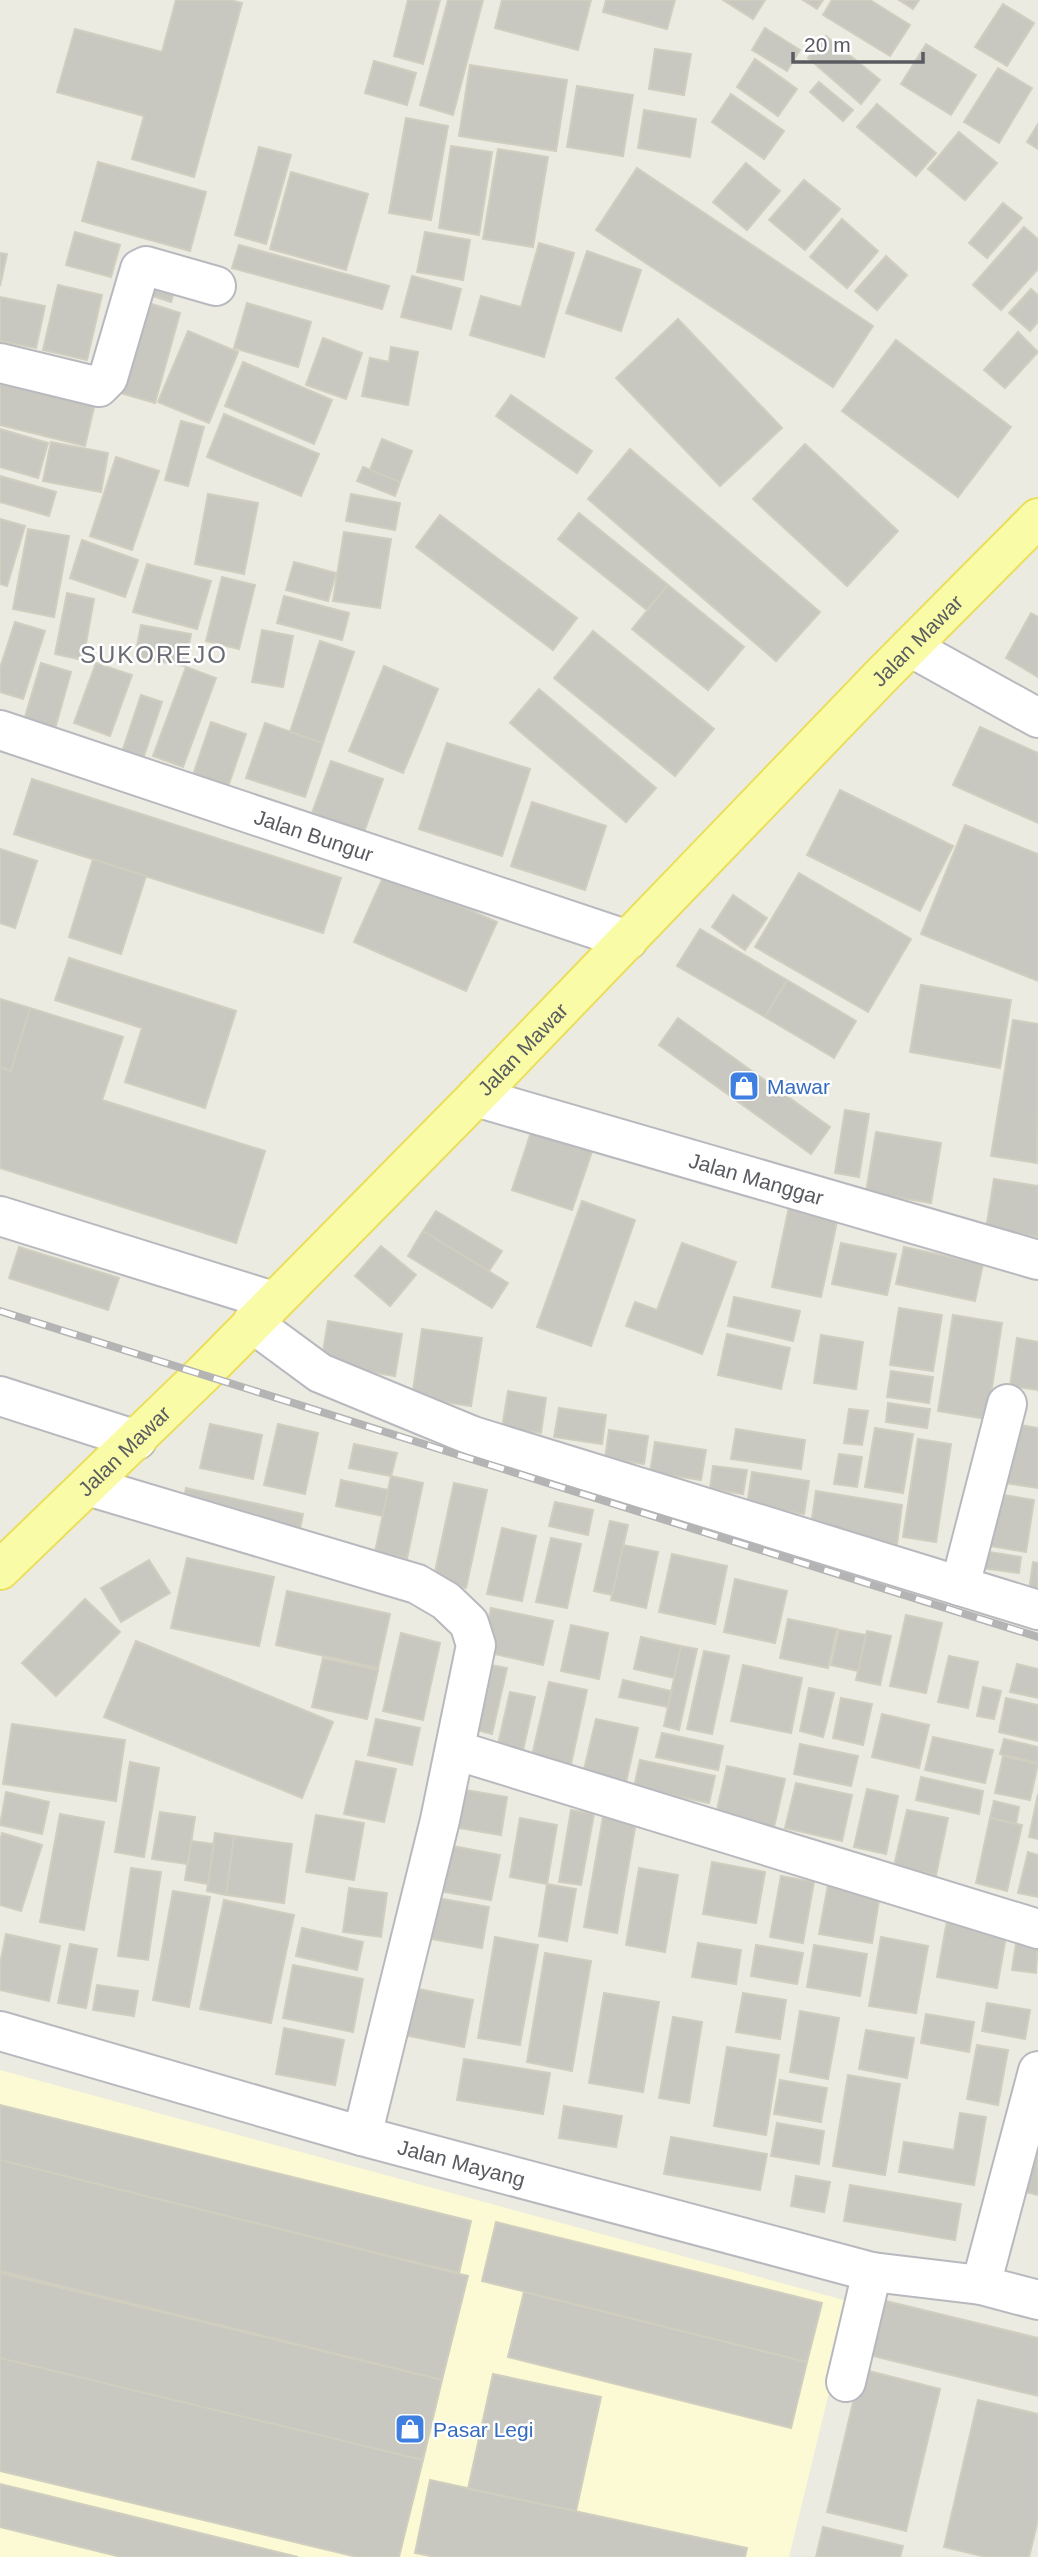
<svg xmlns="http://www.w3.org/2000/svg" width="1038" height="2557" font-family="Helvetica,sans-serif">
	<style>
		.commercial { fill: #fcfad5 }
		.building { fill: #c8c8c0; stroke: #d0cebf; stroke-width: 2 }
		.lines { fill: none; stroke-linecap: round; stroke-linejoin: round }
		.minor-casing { stroke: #b8b9bf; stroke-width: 42 }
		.major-casing { stroke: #ebde5b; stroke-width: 42 }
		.minor { stroke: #fff; stroke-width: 38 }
		.major { stroke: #f9fba6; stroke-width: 38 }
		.rail-casing { stroke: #b4b4b5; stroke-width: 8 }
		.rail { stroke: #fff; stroke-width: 5; stroke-dasharray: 16; stroke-linecap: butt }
		.labels { text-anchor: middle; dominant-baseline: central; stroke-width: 5; stroke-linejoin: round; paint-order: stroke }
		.street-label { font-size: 21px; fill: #595b61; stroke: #fff }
		.shop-label { font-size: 21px; fill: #366cbe; stroke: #fff; text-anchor: start }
		.quarter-label { font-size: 24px; letter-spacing: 2px; fill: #6a6d73; stroke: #fff }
	</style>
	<rect width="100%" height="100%" fill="#ecebe1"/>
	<path class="commercial" d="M0 2070 851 2302 789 2557H0Z"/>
	<path class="building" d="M176 0H230L242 3 194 177 132 159 144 116 57 92 75 29 162 52Z
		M408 0H440L423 64 394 56Z
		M448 0H483L453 115 420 105Z
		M502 0H591L578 50 495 28Z
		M606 0H675L667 29 603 12Z
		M723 0H765L753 19Z
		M803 0H823L817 9Z
		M832 0H870L910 25 890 56 823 15Z
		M899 0H919L913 9Z
		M1003 4 1034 23 1007 66 975 47Z
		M765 28 800 50 787 71 752 50Z
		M826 36 880 80 861 104 808 58Z
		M926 44 976 75 951 115 901 84Z
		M655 49 691 54 684 95 649 89Z
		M755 59 797 89 778 116 737 87Z
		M374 61 416 73 407 105 365 93Z
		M470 65 567 80 556 151 459 136Z
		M998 68 1032 88 999 143 964 122Z
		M819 82 853 110 843 121 810 92Z
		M577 86 633 95 623 156 567 147Z
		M731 94 784 131 764 159 712 122Z
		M877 104 936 153 916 176 857 127Z
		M644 110 696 119 690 157 638 148Z
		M406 118 448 126 431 220 389 213Z
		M1038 124V149L1027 142Z
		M959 132 997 163 965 200 928 169Z
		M451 146 492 152 479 235 439 228Z
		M259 147 291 155 266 244 235 235Z
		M498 149 548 157 533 247 483 239Z
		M98 162 206 192 190 251 82 221Z
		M746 163 780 191 747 230 713 202Z
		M637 168 873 326 833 387 596 230Z
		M291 172 368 194 346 270 270 249Z
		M804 180 840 209 805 250 769 220Z
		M1003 203 1022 218 987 258 969 243Z
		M842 219 878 251 847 288 810 257Z
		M1024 227 1038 239V269L1001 310 973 285Z
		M75 232 120 245 111 277 66 265Z
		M425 232 470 240 463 280 417 272Z
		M539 243 574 253 544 357 470 335 481 296 521 307Z
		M239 245 389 286 382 309 232 268Z
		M587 251 641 270 621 331 566 313Z
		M0 253 7 254 0 286Z
		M886 256 907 275 877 310 855 291Z
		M148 275 177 283 171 302 143 293Z
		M412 276 461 289 451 329 401 317Z
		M58 285 102 295 87 360 43 350Z
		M1031 289 1038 295V322L1030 331 1009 313Z
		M0 297 45 306 36 348 0 341Z
		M133 298 180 313 155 403 107 389Z
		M247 303 311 322 298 367 234 348Z
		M678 319 782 428 720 486 616 378Z
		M188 331 238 352 209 423 158 402Z
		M1018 332 1038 352 1005 388 984 370Z
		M323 338 362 353 346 399 306 385Z
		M896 340 1011 427 958 497 842 411Z
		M391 347 418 352 408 405 362 396 370 358 389 362Z
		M243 362 332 400 314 444 225 406Z
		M0 367 98 390 85 446 0 425Z
		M511 395 592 451 577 473 496 416Z
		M224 414 319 454 301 496 207 457Z
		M181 421 204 427 188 486 165 480Z
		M0 429 48 443 38 478 0 467Z
		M382 439 412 451 400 482 370 470Z
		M51 442 108 453 101 492 43 481Z
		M805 444 898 531 847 586 753 499Z
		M630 449 820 612 776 661 588 499Z
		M116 457 159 471 132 550 90 536Z
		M363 467 400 482 395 496 357 481Z
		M0 476 56 492 49 516 0 502Z
		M208 494 258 503 244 574 195 564Z
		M351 494 400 503 395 530 346 521Z
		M579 513 668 585 647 610 558 539Z
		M440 515 577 618 553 650 416 547Z
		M0 519 25 526 7 586 0 584Z
		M28 529 69 536 54 617 13 609Z
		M344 532 391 539 380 608 333 601Z
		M82 540 138 560 125 597 70 578Z
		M294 562 336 573 328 601 286 590Z
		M147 564 211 581 197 629 133 612Z
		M222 577 255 585 239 649 206 641Z
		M668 585 744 647 708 690 632 629Z
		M67 593 94 599 83 660 55 654Z
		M284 596 349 613 342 640 277 623Z
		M1031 613 1038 617V677L1006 658Z
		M15 622 45 631 23 699 0 692V668Z
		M141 625 191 634 185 666 135 657Z
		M262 630 293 636 283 687 252 682Z
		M593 631 714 729 675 776 554 678Z
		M320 641 354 652 323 743 290 732Z
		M41 663 71 672 53 736 22 727Z
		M96 663 132 675 110 736 74 723Z
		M384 666 438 689 403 773 349 751Z
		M186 667 216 678 183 767 153 756Z
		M539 689 656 788 626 822 510 723Z
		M141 695 162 702 141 765 120 758Z
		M211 722 246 734 228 787 193 775Z
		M265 723 323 743 305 797 246 778Z
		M980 727 1038 753V823L953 785Z
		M447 743 530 769 502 856 419 829Z
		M331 761 383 779 364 832 312 813Z
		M32 779 341 878 323 933 14 834Z
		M840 790 953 846 920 911 807 855Z
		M532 802 606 826 585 890 511 866Z
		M965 825 1038 854V981L921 934Z
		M0 849 37 861 15 928 0 923Z
		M93 859 146 876 121 954 69 937Z
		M385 873 497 922 466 991 354 942Z
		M799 873 911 939 868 1012 755 947Z
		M733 895 767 918 745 950 712 927Z
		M700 929 787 980 765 1017 677 966Z
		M69 958 236 1011 205 1108 125 1082 142 1028 55 1000Z
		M787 980 856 1021 834 1058 765 1017Z
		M921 985 1011 1000 1000 1068 910 1052Z
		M0 999 30 1008 11 1071 0 1067Z
		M30 1008 123 1037 102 1100 265 1151 236 1243 0 1168V1067L11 1071Z
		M678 1018 830 1127 811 1154 659 1045Z
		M1013 1020 1038 1024 1037 1163 991 1156Z
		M845 1110 869 1114 859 1177 835 1173Z
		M534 1123 595 1143 572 1210 512 1190Z
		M876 1132 941 1143 931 1203 866 1192Z
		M994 1179 1038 1186V1237L986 1229Z
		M582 1201 635 1220 591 1346 537 1327Z
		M789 1207 838 1217 821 1297 772 1287Z
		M436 1211 502 1251 489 1271 423 1231Z
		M423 1231 508 1283 492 1308 408 1256Z
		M682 1243 736 1262 702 1354 626 1326 635 1302 657 1310Z
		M841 1243 896 1254 887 1295 832 1284Z
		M381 1246 416 1275 390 1306 355 1276Z
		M19 1247 119 1278 108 1310 9 1278Z
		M904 1247 983 1264 975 1301 896 1284Z
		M734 1297 800 1311 793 1341 728 1326Z
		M899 1308 942 1315 933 1371 890 1365Z
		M953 1315 1002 1323 987 1419 938 1411Z
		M328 1321 402 1334 395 1376 321 1364Z
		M422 1329 482 1338 471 1406 412 1397Z
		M727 1334 790 1348 781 1389 718 1375Z
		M821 1335 863 1342 856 1389 814 1383Z
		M1017 1338 1038 1342V1390L1010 1386Z
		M891 1371 933 1377 929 1403 887 1397Z
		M508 1391 546 1398 541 1433 502 1428Z
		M888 1403 930 1409 927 1428 886 1422Z
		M559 1408 606 1415 602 1444 554 1437Z
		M849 1409 868 1411 862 1445 844 1443Z
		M210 1424 262 1435 253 1479 200 1468Z
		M278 1424 318 1433 305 1494 264 1485Z
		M1014 1424 1038 1428V1488L1005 1483Z
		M875 1428 913 1434 903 1493 865 1487Z
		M736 1429 805 1440 801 1469 731 1459Z
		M609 1430 648 1436 644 1464 605 1458Z
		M918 1439 951 1444 936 1542 903 1537Z
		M655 1442 706 1450 701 1480 650 1472Z
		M354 1444 397 1453 391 1476 349 1468Z
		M839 1454 862 1457 857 1487 834 1484Z
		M713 1466 747 1470 743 1494 710 1489Z
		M752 1472 809 1481 804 1514 747 1505Z
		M391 1476 423 1483 407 1558 375 1552Z
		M341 1480 388 1490 383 1516 336 1506Z
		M454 1483 487 1490 466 1588 433 1581Z
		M186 1488 303 1514 298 1538 181 1513Z
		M816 1491 902 1505 897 1544 810 1532Z
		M992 1493 1034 1500 1026 1552 984 1545Z
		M555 1502 593 1510 588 1535 549 1526Z
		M610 1521 628 1525 612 1595 594 1591Z
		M502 1528 536 1536 522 1601 487 1594Z
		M551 1538 581 1544 567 1608 536 1602Z
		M623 1545 658 1552 646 1608 611 1600Z
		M983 1551 1021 1557 1019 1573 981 1568Z
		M672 1554 727 1566 715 1624 659 1612Z
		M187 1558 274 1577 259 1646 171 1628Z
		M149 1560 170 1593 121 1622 101 1588Z
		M1033 1562 1038 1563V1592L1029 1591Z
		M735 1579 787 1591 775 1643 724 1632Z
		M287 1591 390 1614 378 1668 276 1645Z
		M85 1599 120 1632 56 1696 22 1663Z
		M491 1608 553 1621 543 1665 482 1651Z
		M906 1615 942 1623 926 1693 890 1686Z
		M788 1619 837 1629 828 1668 780 1658Z
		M571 1625 608 1633 599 1679 561 1671Z
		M839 1630 866 1635 858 1671 831 1665Z
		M867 1631 891 1636 880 1685 856 1680Z
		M401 1633 440 1643 423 1720 383 1711Z
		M641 1637 681 1646 674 1678 634 1669Z
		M136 1641 333 1722 302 1798 104 1717Z
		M681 1646 697 1649 679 1730 664 1726Z
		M704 1651 729 1656 712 1734 687 1729Z
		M949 1656 978 1662 968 1708 938 1702Z
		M323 1658 378 1670 367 1719 312 1707Z
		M480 1663 507 1668 492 1734 465 1727Z
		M1017 1664 1038 1669V1698L1010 1692Z
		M743 1665 802 1678 791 1733 731 1721Z
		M623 1680 671 1691 668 1707 619 1697Z
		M549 1682 587 1690 570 1769 531 1760Z
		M983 1687 1001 1691 994 1719 977 1716Z
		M809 1688 834 1693 823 1737 800 1731Z
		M510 1692 535 1697 521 1759 496 1753Z
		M841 1698 872 1704 863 1745 833 1738Z
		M1006 1698 1038 1705V1741L999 1732Z
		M882 1714 929 1725 919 1768 872 1757Z
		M376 1719 420 1728 412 1765 368 1755Z
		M596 1719 638 1728 625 1787 582 1778Z
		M12 1724 125 1740 116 1801 3 1784Z
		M662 1733 723 1746 718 1770 656 1757Z
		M933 1737 993 1750 985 1783 925 1770Z
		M1004 1739 1038 1747V1763L1000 1754Z
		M800 1744 858 1756 851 1786 794 1774Z
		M1003 1756 1038 1764 1030 1800 995 1793Z
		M640 1760 715 1776 709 1803 634 1787Z
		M356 1761 396 1769 384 1822 344 1814Z
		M130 1762 159 1768 144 1857 115 1852Z
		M727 1766 785 1779 774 1827 716 1814Z
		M921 1777 983 1791 979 1814 916 1800Z
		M796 1783 852 1795 842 1841 785 1828Z
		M454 1788 507 1797 501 1835 447 1826Z
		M867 1789 898 1796 886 1854 854 1847Z
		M6 1792 49 1802 42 1834 0 1825Z
		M1038 1794V1839L1029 1837Z
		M994 1801 1019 1807 1016 1824 990 1818Z
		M571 1810 594 1814 581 1885 559 1882Z
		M907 1810 948 1818 936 1875 894 1866Z
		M160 1812 195 1817 188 1864 152 1859Z
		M60 1814 104 1822 84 1930 40 1922Z
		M316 1815 364 1823 354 1880 306 1872Z
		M603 1817 636 1822 617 1933 584 1927Z
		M520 1818 557 1825 547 1884 510 1877Z
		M990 1818 1022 1825 1007 1891 976 1883Z
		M2 1833 42 1845 21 1911 0 1905V1841Z
		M215 1833 234 1836 226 1895 207 1891Z
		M234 1836 292 1844 284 1903 226 1895Z
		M191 1841 214 1844 208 1884 185 1880Z
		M448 1845 500 1855 491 1900 439 1891Z
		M1028 1852 1038 1855V1897L1018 1893Z
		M712 1862 765 1872 756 1923 703 1914Z
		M131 1868 161 1872 148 1960 118 1956Z
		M639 1868 678 1875 665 1952 626 1945Z
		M781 1876 814 1882 803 1943 770 1937Z
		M547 1884 576 1889 567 1941 539 1936Z
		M828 1885 880 1894 872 1943 819 1934Z
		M349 1888 387 1893 381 1937 343 1932Z
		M173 1891 210 1897 189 2007 153 2000Z
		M426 1896 489 1907 482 1948 420 1937Z
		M224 1900 294 1915 271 2023 200 2009Z
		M948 1915 1008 1925 997 1988 937 1977Z
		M302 1928 363 1942 357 1970 296 1956Z
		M6 1934 60 1946 49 2001 0 1990V1964Z
		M495 1937 538 1945 520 2045 478 2038Z
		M881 1937 928 1946 916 2013 869 2006Z
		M1017 1937 1038 1940 1036 1973 1012 1970Z
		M698 1943 741 1950 736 1984 692 1977Z
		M70 1944 97 1949 86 2008 58 2003Z
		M756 1945 803 1953 797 1984 751 1976Z
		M814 1945 867 1954 860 1996 807 1987Z
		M545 1953 591 1961 572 2071 527 2062Z
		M293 1965 363 1979 353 2032 283 2018Z
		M97 1985 138 1991 134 2016 93 2010Z
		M404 1986 473 2000 464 2047 394 2033Z
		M604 1993 659 2002 643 2092 589 2083Z
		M743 1993 786 2000 780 2039 736 2032Z
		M987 2003 1030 2010 1025 2039 982 2031Z
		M800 2011 839 2018 828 2079 790 2072Z
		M926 2014 974 2022 969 2052 921 2043Z
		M673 2017 702 2022 689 2103 659 2098Z
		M284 2028 344 2040 335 2085 276 2074Z
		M866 2030 914 2038 907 2078 859 2069Z
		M977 2045 1008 2050 998 2105 967 2099Z
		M727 2047 779 2055 766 2135 714 2126Z
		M464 2059 550 2073 543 2114 457 2100Z
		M848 2075 900 2084 885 2175 833 2166Z
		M780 2080 827 2088 821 2122 774 2114Z
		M0 2105 471 2221 459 2273 0 2160Z
		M564 2106 622 2116 616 2147 559 2138Z
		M960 2113 986 2117 974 2185 899 2172 904 2142 954 2150Z
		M777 2123 824 2131 819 2164 771 2156Z
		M1038 2123V2195L1021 2191Z
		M671 2137 767 2154 760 2190 664 2174Z
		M0 2160 468 2276 442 2380 0 2271Z
		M796 2176 830 2182 824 2212 791 2206Z
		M850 2185 961 2204 955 2240 844 2221Z
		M496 2222 822 2303 807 2362 482 2281Z
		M0 2273 442 2380 423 2460 0 2358Z
		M524 2292 807 2362 791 2428 508 2357Z
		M882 2300 1038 2338V2396L869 2355Z
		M0 2358 423 2460 399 2557H357L0 2471Z
		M861 2369 940 2389 906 2531 827 2512Z
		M493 2374 601 2397 576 2511 468 2489Z
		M978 2400 1038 2414V2520L1029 2557H986L944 2547Z
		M430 2480 747 2548 745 2557H435L415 2553Z
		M0 2484 298 2557H121L0 2527Z
		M823 2527 903 2546 900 2557H816Z"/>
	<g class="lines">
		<g class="minor-casing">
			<g id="minor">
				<path d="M0 363 99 387 108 378 140 269 146 266 216 286"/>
				<path d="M910 647 1038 718"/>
				<path id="s1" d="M0 730 628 940"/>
				<path id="s2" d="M476 1097 1038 1260"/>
				<path d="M0 1216 273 1301"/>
				<path d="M252 1323 320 1373 473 1436 1038 1610"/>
				<path d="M0 1396 137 1440"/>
				<path d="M88 1486 417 1584 446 1601 469 1623 476 1645 440 1820 362 2136"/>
				<path d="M960 1586 1007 1404"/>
				<path d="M455 1750 1038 1929"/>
				<path id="s3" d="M0 2031 362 2136 872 2272 981 2285 1038 2300"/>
				<path d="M981 2285 1038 2071"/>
				<path d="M846 2382 872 2272"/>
			</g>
		</g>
		<g class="major-casing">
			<g id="major">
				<path id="s4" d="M0 1570 203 1374 476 1097 883 674 1038 518"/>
			</g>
		</g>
		<use href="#minor" class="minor"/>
		<use href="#major" class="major"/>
		<g class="rail-casing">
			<path id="rail" d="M0 1311 1038 1637"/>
		</g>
		<use href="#rail" class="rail"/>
	</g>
	<defs>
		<g id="shop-square" transform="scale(1.575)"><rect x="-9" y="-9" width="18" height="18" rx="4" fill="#3f7fe0" stroke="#fff"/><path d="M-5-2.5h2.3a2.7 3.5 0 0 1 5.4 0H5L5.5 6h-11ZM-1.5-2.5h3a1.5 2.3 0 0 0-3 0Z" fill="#fff"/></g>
	</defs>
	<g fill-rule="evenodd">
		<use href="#shop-square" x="744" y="1086"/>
		<use href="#shop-square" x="410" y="2429"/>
	</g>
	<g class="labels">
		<g class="street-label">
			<text stroke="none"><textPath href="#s4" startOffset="1306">Jalan Mawar</textPath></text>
			<text stroke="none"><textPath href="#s1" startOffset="331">Jalan Bungur</textPath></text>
			<text stroke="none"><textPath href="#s4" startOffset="738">Jalan Mawar</textPath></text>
			<text stroke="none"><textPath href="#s2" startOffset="292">Jalan Manggar</textPath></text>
			<text stroke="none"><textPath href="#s4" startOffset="172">Jalan Mawar</textPath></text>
			<text stroke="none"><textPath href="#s3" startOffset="480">Jalan Mayang</textPath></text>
		</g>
		<g class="shop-label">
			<text x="767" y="1086">Mawar</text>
			<text x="433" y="2429">Pasar Legi</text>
		</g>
		<g class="quarter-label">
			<text x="154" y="654">SUKOREJO</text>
		</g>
	</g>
	<path d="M793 52v10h130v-10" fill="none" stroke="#595b61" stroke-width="3.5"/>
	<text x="804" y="52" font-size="21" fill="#595b61" stroke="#ffffff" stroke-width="5" paint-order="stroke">20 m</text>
</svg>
